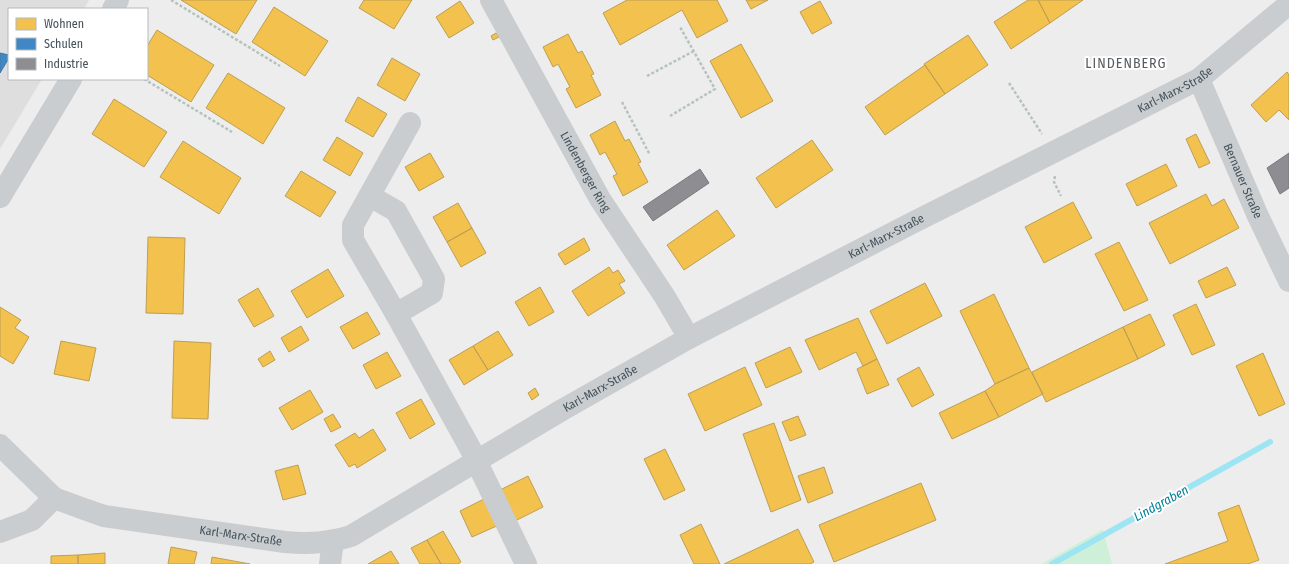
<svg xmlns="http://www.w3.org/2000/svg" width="1289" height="564" font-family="'Fira Sans Condensed',sans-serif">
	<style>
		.education { fill: #dfdedf }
		.green { fill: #cef0d9 }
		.homes { fill: #f2c14e; stroke: #be9f52 }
		.schools { fill: #3f88c5; stroke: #4078a5 }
		.industry { fill: #8d8d92; stroke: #777b82 }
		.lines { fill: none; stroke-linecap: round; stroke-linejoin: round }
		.stream { stroke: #9ee5f3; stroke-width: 6 }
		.path { stroke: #b5c3be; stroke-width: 2.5; stroke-dasharray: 3 2; stroke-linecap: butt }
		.minor { stroke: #c9cdcf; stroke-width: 22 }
		.labels { text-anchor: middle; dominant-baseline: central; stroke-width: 4; stroke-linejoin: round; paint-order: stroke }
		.street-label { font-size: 12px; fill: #43515b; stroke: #fff }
		.water-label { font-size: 13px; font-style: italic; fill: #038199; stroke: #fff }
		.quarter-label { font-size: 14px; letter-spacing: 1px; fill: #585d62; stroke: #fff }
	</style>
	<rect width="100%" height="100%" fill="#eeeded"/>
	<path class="education" d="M0 0H89L84 9H9V79H42L0 149Z"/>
	<path class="green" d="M1103 530 1112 564H1041L1102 530Z"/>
	<path class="homes" d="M181 0H257L236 34Z
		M364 0H412L394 29 359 8Z
		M627 0H717L728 21 697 38 682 10 620 45 603 13Z
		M746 0H768L751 9Z
		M1028 0H1038L1050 23 1011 49 994 22Z
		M1038 0H1083L1050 23Z
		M460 1 474 23 449 38 436 17Z
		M820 1 832 23 812 34 800 12Z
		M274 7 328 41 305 76 252 42Z
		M157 30 214 65 191 102 147 75V46Z
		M496 33 499 37 493 40 491 36Z
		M568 34 578 53 582 51 594 74 591 75 601 95 576 108 566 89 570 87 558 64 553 67 543 47Z
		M968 35 988 65 945 94 924 64Z
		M741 44 773 101 741 118 710 61Z
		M392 58 420 74 405 101 377 85Z
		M925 65 945 94 885 135 865 107Z
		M1287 72 1289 75V120L1279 110 1266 122 1251 105Z
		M228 73 285 108 263 144 206 108Z
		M358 97 387 114 373 137 345 121Z
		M114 99 167 132 144 167 92 134Z
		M615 121 625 141 629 139 641 162 638 163 648 182 623 196 613 176 617 174 605 152 600 155 590 135Z
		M1196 134 1210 163 1199 168 1186 139Z
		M337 137 363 153 350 176 323 160Z
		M812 140 833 170 776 208 756 178Z
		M183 141 241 178 219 214 160 177Z
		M430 153 444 177 419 191 405 167Z
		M1166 164 1177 186 1137 206 1126 184Z
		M301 171 336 192 320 217 285 196Z
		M1206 194 1212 206 1224 199 1239 228 1170 264 1149 223Z
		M1073 202 1092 238 1044 263 1025 227Z
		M458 203 472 228 447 242 433 217Z
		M717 210 735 236 684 270 667 245Z
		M472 228 486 253 461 267 447 242Z
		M148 237 185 238 183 314 146 313Z
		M584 238 590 250 565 265 558 254Z
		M1119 242 1148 300 1124 311 1095 254Z
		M609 267 613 273 618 270 625 281 619 284 625 293 588 316 572 291Z
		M1227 267 1236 285 1206 298 1198 281Z
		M328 269 344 296 307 318 291 291Z
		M925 283 942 316 887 344 870 311Z
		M540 287 554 312 529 326 515 302Z
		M258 288 274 316 254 327 238 300Z
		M994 294 1029 368 995 384 960 311Z
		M1196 304 1215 345 1192 355 1173 315Z
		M0 307 21 320 15 328 29 337 13 364 0 356Z
		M367 312 380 334 353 349 340 327Z
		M1150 314 1165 345 1138 359 1123 327Z
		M858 318 877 359 863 366 856 352 819 370 805 340Z
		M301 326 309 340 289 352 281 338Z
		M1123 327 1138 359 1046 402 1032 372Z
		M498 331 513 355 488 370 473 346Z
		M61 341 96 348 89 381 54 374Z
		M174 341 211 343 208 419 172 418Z
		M473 346 488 370 464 385 449 360Z
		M790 347 802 372 766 388 755 363Z
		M270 351 275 360 263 367 258 359Z
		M387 352 401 376 376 389 363 365Z
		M1263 353 1285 404 1259 416 1236 366Z
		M877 359 889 385 867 394 857 369Z
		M745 367 762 405 705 431 688 394Z
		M919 367 934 395 912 407 897 379Z
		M1029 368 1043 394 999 417 985 391 995 384Z
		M535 388 539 395 532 400 528 393Z
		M310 390 323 412 292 430 279 408Z
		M985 391 999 417 952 439 939 413Z
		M421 399 435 424 410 439 396 413Z
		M333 414 341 427 331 432 324 419Z
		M798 416 806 435 790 441 782 422Z
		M774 423 801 500 771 512 743 434Z
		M373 429 386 450 357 468 355 464 349 467 335 445 355 433 359 438Z
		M665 449 685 490 664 500 644 459Z
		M298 465 306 494 283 500 275 471Z
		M824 467 833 493 808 503 798 476Z
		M528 476 543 507 515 521 500 490Z
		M921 483 936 520 834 562 819 525Z
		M486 498 499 525 472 537 460 511Z
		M1239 505 1259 560 1248 564H1165L1228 541 1218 513Z
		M701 524 720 564H694L680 535Z
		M798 529 814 562 810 564H724Z
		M443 531 461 562 458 564H441L427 540Z
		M427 540 441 564H420L411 548Z
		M171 547 197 552 194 564H168Z
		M391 551 399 564H368Z
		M105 553V564H78V555Z
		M78 555V564H51V556Z
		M212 557 250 564H211Z"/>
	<path class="schools" d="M0 53 9 55V58L0 73Z"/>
	<path class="industry" d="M1289 153V188L1280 194 1267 168Z
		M700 169 709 183 653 221 643 207Z"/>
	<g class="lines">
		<path class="stream" d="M1052 564 1270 442"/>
		<path class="path" d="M171 0 280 66
			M647 76 694 51
			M144 79 232 132
			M1009 83 1042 134
			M622 102 650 155
			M670 116 715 89 680 27
			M1055 176 1054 182 1061 196"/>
		<g class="minor">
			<path id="s1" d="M491 0 600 199 665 297 689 338"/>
			<path d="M113 9 118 0"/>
			<path id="s2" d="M1199 79 1257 214 1289 281"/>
			<path d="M410 123 353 225V240L396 314 470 448 526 564"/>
			<path d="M370 196 396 211 434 279 432 293 396 314"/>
			<path d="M0 197 71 79"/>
			<path id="s3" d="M0 445 54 498 84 509 104 516 285 542C309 544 328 543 351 536L562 410 689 338 916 221 1199 79 1289 4"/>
			<path d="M0 532 32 520 54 498"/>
			<path d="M330 564 333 541"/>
		</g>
	</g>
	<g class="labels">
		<g class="street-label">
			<text stroke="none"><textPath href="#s3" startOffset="1316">Karl-Marx-Straße</textPath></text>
			<text stroke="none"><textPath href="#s1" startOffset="196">Lindenberger Ring</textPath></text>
			<text stroke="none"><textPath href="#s2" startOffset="111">Bernauer Straße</textPath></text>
			<text stroke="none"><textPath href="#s3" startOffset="992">Karl-Marx-Straße</textPath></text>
			<text stroke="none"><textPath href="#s3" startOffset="668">Karl-Marx-Straße</textPath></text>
			<text stroke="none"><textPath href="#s3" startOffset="267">Karl-Marx-Straße</textPath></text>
		</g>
		<g class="water-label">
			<text transform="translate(1161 503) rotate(-29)">Lindgraben</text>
		</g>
		<g class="quarter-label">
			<text x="1126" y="63">LINDENBERG</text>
		</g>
	</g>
	<rect x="8" y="8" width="140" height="72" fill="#ffffff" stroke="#b4b9bd"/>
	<rect x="16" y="18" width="20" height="12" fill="#f2c14e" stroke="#b4b9bd"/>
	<text x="44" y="28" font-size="12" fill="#43515b">Wohnen</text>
	<rect x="16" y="38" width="20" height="12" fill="#3f88c5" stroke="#b4b9bd"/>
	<text x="44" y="48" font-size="12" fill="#43515b">Schulen</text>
	<rect x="16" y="58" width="20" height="12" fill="#8d8d92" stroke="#b4b9bd"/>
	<text x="44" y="68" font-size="12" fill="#43515b">Industrie</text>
</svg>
